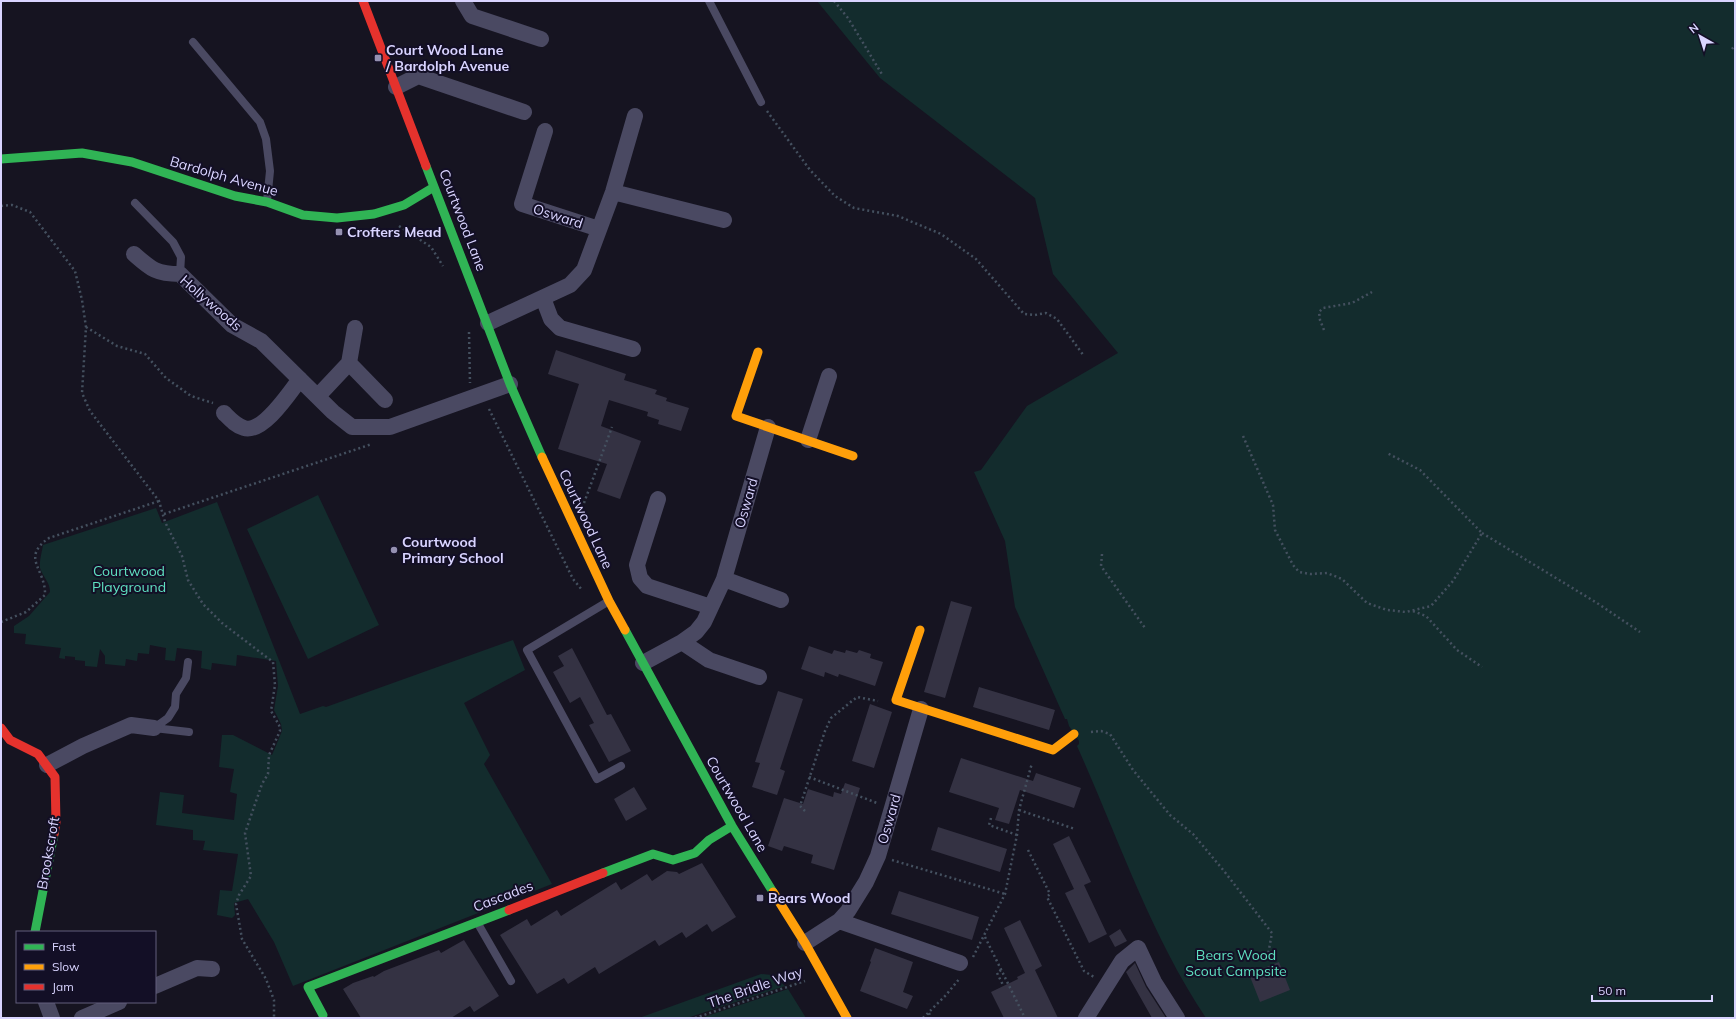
<svg xmlns="http://www.w3.org/2000/svg" width="1736" height="1019" font-family="Mulish,sans-serif">
	<style>
		.green { fill: #132c2d }
		.building { fill: #343243 }
		.lines { fill: none; stroke-linecap: round; stroke-linejoin: round }
		.path { stroke: #44505f; stroke-width: 2.5; stroke-dasharray: 2 3; stroke-linecap: butt }
		.lane { stroke: #4a4962; stroke-width: 8 }
		.street { stroke: #4a4962; stroke-width: 16 }
		.fast { stroke: #30b455; stroke-width: 9 }
		.slow { stroke: #ff9f0a; stroke-width: 9 }
		.jam { stroke: #e5322d; stroke-width: 9 }
		.poi-dot { fill: #9591b1; stroke: #130f26; stroke-width: 1.5 }
		.labels { text-anchor: middle; dominant-baseline: central; stroke-width: 4; stroke-linejoin: round; paint-order: stroke }
		.poi-label { font-size: 14px; font-weight: bold; fill: #d9d4ff; stroke: #130f26; text-anchor: start }
		.street-label { font-size: 14px; fill: #d9d4ff; stroke: #130f26 }
		.park-label { font-size: 14px; fill: #5fe0c0; stroke: #130f26 }
	</style>
	<rect width="100%" height="100%" fill="#161421"/>
	<path class="green" d="M817 1H1735V1018H1206C1150 934 1118 837 1077 746L1079 744V741L1069 726 1067 719H1065L1015 607 1005 541 974 472 981 470 1027 406 1118 353 1053 274 1035 198 880 78Z
		M318 495 379 625 308 659 247 529Z
		M217 502 300 714 323 706 326 707 513 640 525 670 464 703 490 755 484 764 552 884 293 986 274 942 248 899 234 903 235 915 232 918 217 915 220 890 232 891 238 854 203 850 205 841 193 840V830L156 825 160 792 184 795 182 813 234 820 237 794 230 792 234 769 219 767 222 735H233L272 755 282 731 281 724 274 710 278 686 276 661 237 655 236 666 212 663 211 670 201 668 202 651 177 648 175 661 165 660 166 648 150 645 149 654 138 653 137 661 126 659 125 666 105 664V656L100 649 97 667 85 666V661L75 660V657L65 656V659L59 658 61 648 25 644 26 634 14 633V626L29 616 50 592C50 582 43 577 40 568 39 561 42 552 43 545L156 508 162 523Z
		M761 974 772 975 785 986 687 1018H639Z
		M788 989 806 1018H701Z"/>
	<path class="building" d="M556 350 626 374 624 380 657 390 655 394 667 398 666 401 689 408 681 431 658 424 659 420 647 416 648 412 609 400 601 426 641 441 620 499 597 491 607 464 558 449 579 384 548 374Z
		M951 601 972 607 945 698 924 692Z
		M809 646 832 654 834 650 845 653 846 650 857 653 859 650 871 654 870 658 883 662 875 686 839 674 838 677 825 672 824 677 801 669Z
		M572 648 607 715 611 714 631 751 609 762 589 725 594 723 580 697 570 703 553 672 564 666 558 656Z
		M979 687 1055 710 1049 730 973 707Z
		M778 691 803 699 780 769 785 771 777 795 752 787 760 763 755 762Z
		M870 704 892 712 874 768 852 761Z
		M961 758 1033 781 1036 773 1081 788 1074 808 1020 790 1009 824 995 820 999 808 949 792Z
		M845 783 860 788 834 870 811 863 813 855 784 846 782 851 768 846 784 798 803 804 808 789 833 797 834 792 841 794Z
		M634 787 647 809 626 821 614 799Z
		M938 827 1007 849 1000 872 931 850Z
		M1069 836 1091 882 1084 885 1107 934 1089 943 1065 893 1074 889 1053 844Z
		M702 863 736 917 712 932 707 924 686 938 682 932 659 946 655 940 599 974 595 967 568 984 564 978 537 994 500 935 527 919 531 926 557 910 561 916 616 882 621 890 647 874 652 881 667 871 677 872 679 874Z
		M899 891 979 917 972 940 891 914Z
		M1020 920 1042 966 1035 970 1058 1018H1004L991 992 1018 979 1017 977 1025 973 1004 928Z
		M1120 929 1127 941 1115 947 1109 936Z
		M464 940 499 996 474 1012 470 1006 451 1018H361L343 989 353 983 373 976 374 977 384 971 439 950 441 953Z
		M875 948 913 962 903 992 913 996 907 1009 860 991 871 962 870 961Z
		M1279 962 1290 990 1260 1002 1249 974Z
		M1135 963 1146 987 1166 1018H1152L1126 972Z"/>
	<g class="lines">
		<path class="path" d="M834 1 848 18 883 76
			M1732 49 1735 45
			M767 111 810 170 835 196 854 208 898 216 941 234 976 259 1024 314 1035 315 1046 313 1057 319 1084 356
			M1 206 12 205 30 212 75 271 82 300 86 327 82 393 90 411 159 501 165 522 182 556 188 580 203 604 222 623 273 662 275 685 271 711 279 725 280 731 269 755 268 774 262 784 245 833 251 876 239 895 236 904 242 939 266 979 274 1000V1018
			M399 226 431 247 443 266
			M86 327 117 346 145 354 166 378 191 396 213 403
			M1324 330 1320 320 1319 312 1323 308 1352 303 1372 292
			M469 332 470 383
			M489 409 573 579 582 590
			M1243 436 1273 505 1275 530 1293 565 1299 572 1310 574 1327 573 1342 579 1367 603 1387 610 1406 612 1431 606 1453 581 1482 533 1420 470 1387 453
			M584 503 612 427
			M164 514 372 444
			M1482 533 1597 603 1640 632
			M1102 554 1101 566 1145 628
			M1413 611 1426 616 1457 650 1482 667
			M1 622 26 612 45 595C46 569 20 558 49 538L159 501
			M1091 732 1101 731 1110 734 1133 770 1170 815 1193 834 1224 871 1272 933 1267 960
			M809 777 877 803
			M1019 810 1075 829
			M805 811 800 806 825 731 831 718 857 697 878 701
			M991 818 989 825 1017 835
			M1028 850 1050 894 1047 897 1084 971 1094 977
			M892 860 1005 894
			M985 937 1025 1018
			M973 957 1005 894 1017 835 1019 810 1032 763
			M1001 970 997 973 1003 985
			M929 1013 931 1018
			M695 1018 805 981
			M923 1018 946 995 960 978"/>
		<path class="lane" d="M709 1 761 102
			M193 42 260 122 266 139 270 171 267 201
			M135 203 173 242 181 257 180 274
			M609 601 527 650 597 779 621 766
			M154 728 168 718 175 707 176 694 186 678 188 662
			M154 728 189 732
			M477 922 511 981"/>
		<path class="street" d="M463 1 472 16 541 39
			M396 87 418 76 524 112
			M545 131 522 204 599 229
			M613 192 724 220
			M134 254C151 269 156 274 180 274L232 325 261 341 333 412 352 427H390L510 384
			M543 298 551 319 560 328 633 349
			M488 323 570 285 584 270 613 192 635 116
			M349 363 385 400
			M318 396 349 363 355 328
			M224 413C230 419 235 425 244 428 263 434 290 392 300 379
			M808 440 829 376
			M658 499 637 565 640 578 647 586 711 607
			M724 579 781 600
			M682 642 709 660 759 677
			M643 663 682 642 696 632 704 622 724 579 768 427
			M47 765 83 746 131 725 154 728
			M839 921 960 963
			M805 943 839 921 848 911 866 882 878 856 921 709
			M155 986 197 968 212 969
			M46 1002 52 1018
			M82 1018 119 1002
			M1086 1018 1122 961 1138 948 1154 982 1177 1018"/>
		<path class="fast" d="M1 159 82 153 132 162 235 196 267 202 303 215 337 218 374 214 404 205 434 187
			M426 166 510 384 542 457
			M625 630 732 826 773 892
			M603 873 653 854 673 860 695 853 709 840 732 826
			M35 932 54 834
			M323 1015 308 987 509 910"/>
		<path class="slow" d="M758 352 736 416 853 456
			M542 457 609 601 625 630
			M920 630 896 700 1053 750 1074 734
			M773 892 805 943 847 1018"/>
		<path class="jam" d="M363 1 426 166
			M1 728 10 740 38 754 55 777 56 822 54 834
			M509 910 603 873"/>
	</g>
	<g class="poi-dot">
		<rect x="374" y="54" width="8" height="8" rx="2"/>
		<rect x="335" y="228" width="8" height="8" rx="2"/>
		<circle cx="394" cy="550" r="4"/>
		<rect x="756" y="894" width="8" height="8" rx="2"/>
	</g>
	<g class="labels">
		<g class="poi-label">
			<text x="386" y="50">Court Wood Lane<tspan x="386" dy="16">/ Bardolph Avenue</tspan></text>
			<text x="347" y="232">Crofters Mead</text>
			<text x="402" y="542">Courtwood<tspan x="402" dy="16">Primary School</tspan></text>
			<text x="768" y="898">Bears Wood</text>
		</g>
		<g class="street-label">
			<text transform="translate(224 176) rotate(16)">Bardolph Avenue</text>
			<text transform="translate(558 216) rotate(18)">Osward</text>
			<text transform="translate(463 220) rotate(69)">Courtwood Lane</text>
			<text transform="translate(211 303) rotate(41)">Hollywoods</text>
			<text transform="translate(746 503) rotate(-74)">Osward</text>
			<text transform="translate(586 519) rotate(65)">Courtwood Lane</text>
			<text transform="translate(737 804) rotate(60)">Courtwood Lane</text>
			<text transform="translate(889 819) rotate(-74)">Osward</text>
			<text transform="translate(48 853) rotate(-80)">Brookscroft</text>
			<text transform="translate(503 896) rotate(-21)">Cascades</text>
			<text transform="translate(755 987) rotate(-19)">The Bridle Way</text>
		</g>
		<g class="park-label">
			<text x="129" y="571">Courtwood<tspan x="129" dy="16">Playground</tspan></text>
			<text x="1236" y="955">Bears Wood<tspan x="1236" dy="16">Scout Campsite</tspan></text>
		</g>
	</g>
	<rect width="1736" height="1019" fill="none" stroke="#d9d4ff" stroke-width="4"/>
	<rect x="16" y="931" width="140" height="72" fill="#130f26" stroke="#625e7d"/>
	<rect x="24" y="944" width="20" height="6" fill="#30b455" stroke="#625e7d"/>
	<text x="52" y="951" font-size="12" fill="#d9d4ff">Fast</text>
	<rect x="24" y="964" width="20" height="6" fill="#ff9f0a" stroke="#625e7d"/>
	<text x="52" y="971" font-size="12" fill="#d9d4ff">Slow</text>
	<rect x="24" y="984" width="20" height="6" fill="#e5322d" stroke="#625e7d"/>
	<text x="52" y="991" font-size="12" fill="#d9d4ff">Jam</text>
	<g transform="translate(1700 36) rotate(321)" stroke="#130f26" stroke-width="3" paint-order="stroke">
	<path d="M0-3L7 15L0 10L-7 15Z" fill="#d9d4ff"/>
	<text y="-6" font-size="11" font-weight="bold" text-anchor="middle" fill="#d9d4ff">N</text>
	</g>
	<path d="M1592 995v6h120v-6" fill="none" stroke="#d9d4ff" stroke-width="2"/>
	<text x="1598" y="995" font-size="12" fill="#d9d4ff" stroke="#130f26" stroke-width="3" paint-order="stroke">50 m</text>
</svg>
